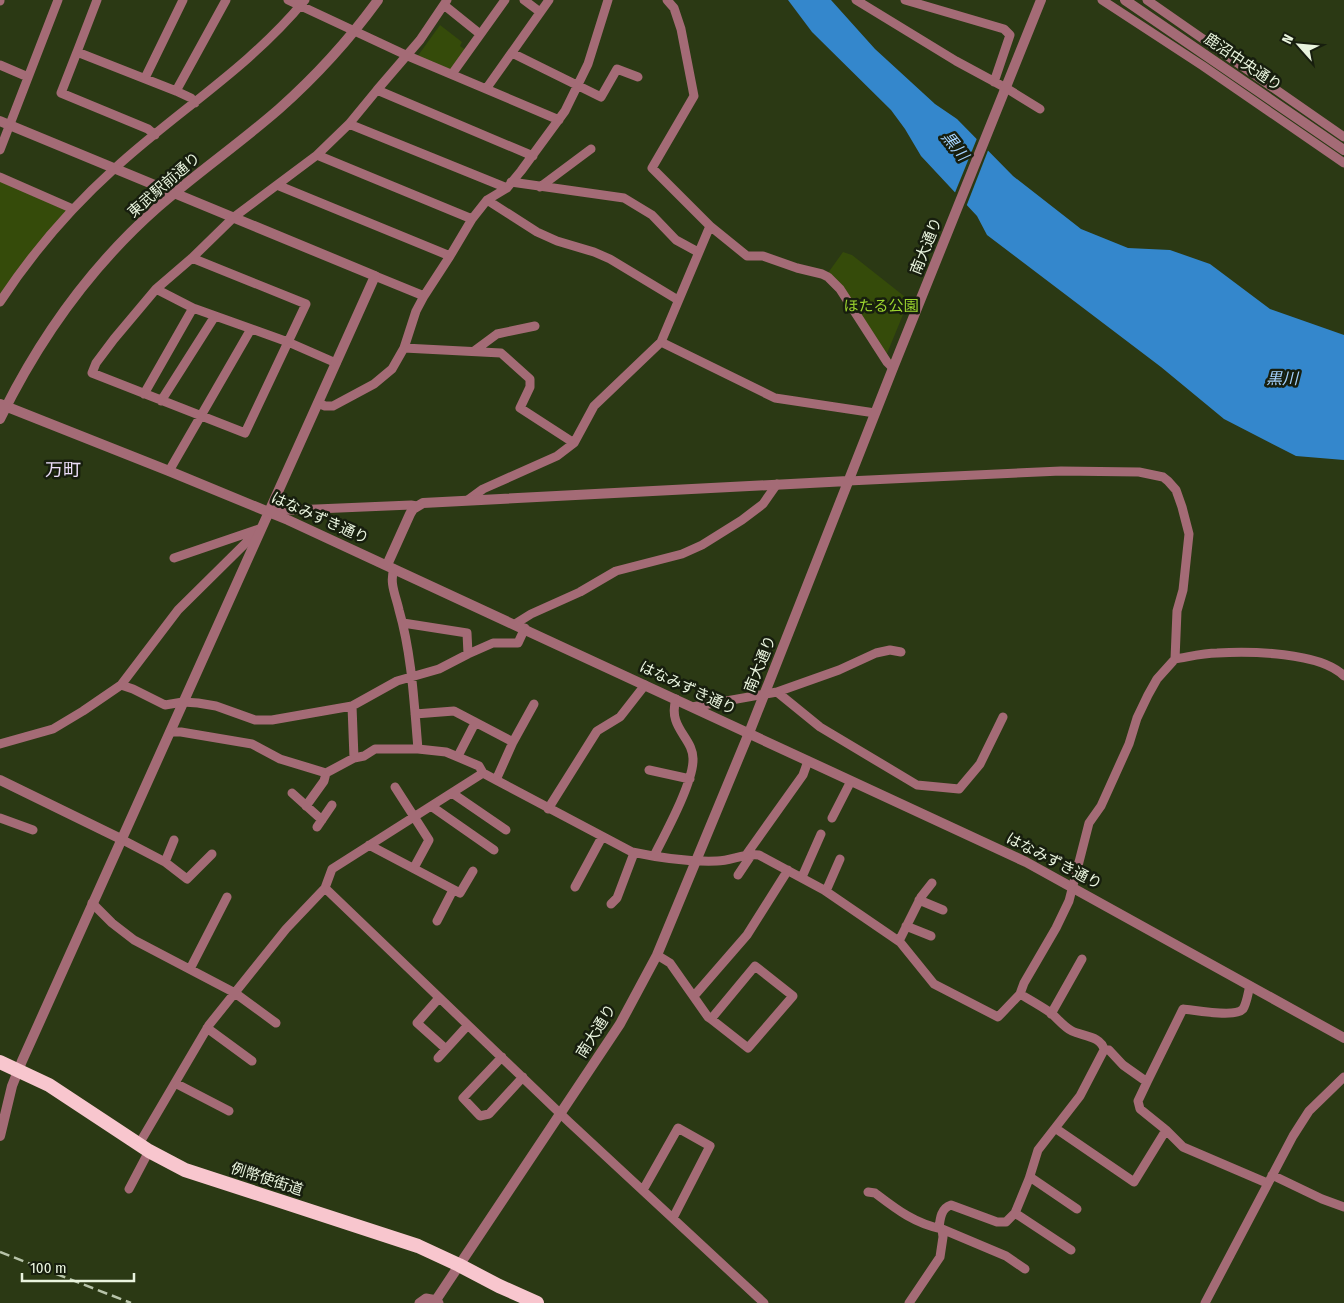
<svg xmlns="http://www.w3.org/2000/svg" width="1344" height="1303" font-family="'Fira Sans Condensed','Noto Sans JP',sans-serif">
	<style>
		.green { fill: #354b0a }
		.water { fill: #3487cc }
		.pier { fill: #2b3914 }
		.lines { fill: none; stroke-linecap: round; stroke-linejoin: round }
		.minor { stroke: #a46b76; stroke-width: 9 }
		.tertiary { stroke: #a46b76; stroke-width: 10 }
		.trunk { stroke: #f8c6ce; stroke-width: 14 }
		.rail { stroke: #b7c3a9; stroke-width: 2.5; stroke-dasharray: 10 5; stroke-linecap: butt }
		.labels { text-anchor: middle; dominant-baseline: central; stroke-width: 5; stroke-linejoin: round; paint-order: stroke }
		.street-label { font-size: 15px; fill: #e9f4de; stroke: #171e0e }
		.park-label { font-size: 15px; fill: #9dd62f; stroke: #171e0e }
		.water-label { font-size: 16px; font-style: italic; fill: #a5d2fe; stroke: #171e0e }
		.quarter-label { font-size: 18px; fill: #ebddf9; stroke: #171e0e }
	</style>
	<rect width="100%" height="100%" fill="#2b3914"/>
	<path class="green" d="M440 25 462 42 460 46 466 50 453 69 447 70 417 57Z
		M0 181 65 208 66 212 0 296Z
		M843 252 852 255 909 300 886 356 828 273Z"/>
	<path class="water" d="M788 0H831L875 49 935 104 957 119 1013 176 1081 229 1128 248 1170 250 1210 264 1270 309 1344 335V460L1296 456 1224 419 1161 367 987 235 977 216 921 156 905 129 891 110 812 32Z"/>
	<path class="pier" d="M978 136 989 148 966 207 954 195Z"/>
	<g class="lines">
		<path class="minor" d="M97 0 77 52 176 91 191 98 195 103
			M288 0 408 56 559 120
			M447 0 420 40 377 90 533 156
			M524 0 540 12
			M856 0 956 61 1006 88 1040 109
			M905 0 1004 29 1010 35 994 82
			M1102 0 1203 66 1344 163
			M1147 0 1344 137
			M0 1V0
			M444 5 480 34
			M77 52 61 93 148 129 155 135
			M512 53 601 97 617 69 638 77
			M0 65 28 77
			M452 74 505 0
			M145 78 183 0
			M486 89 549 0
			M176 91 226 0
			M349 124 507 188
			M0 150 58 0
			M317 155 472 219
			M0 177 73 209
			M511 182 624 198 652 215 676 240 698 252
			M277 185 450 256
			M540 187 591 149
			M487 200 537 232 557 241 594 252 610 259 678 300
			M710 226 747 256H763L797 268 822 274 828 277 840 289 887 362 893 368
			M192 258 306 304 245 433 92 373 96 363 114 339 156 289 192 258 234 217 317 155 349 124 377 90
			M375 276 424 296
			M156 289 193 308 288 342 336 363
			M0 302C32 253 71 208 114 169 177 111 249 68 305 0
			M661 342 775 398 875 413
			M404 348 501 353 530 379V387L520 408 574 443 557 456 483 489 468 500
			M474 351 497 334 535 326
			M144 394 193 308
			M161 401 215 316
			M318 403 325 406H333L374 384 392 369 404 348 416 311 424 296 450 256 472 219 487 200 507 188 521 171 565 111 588 64 608 0
			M574 443 594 406 661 342 710 226 652 168 694 96 681 29 674 8 667 0
			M169 471 251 329
			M269 511 411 505 417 506
			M174 558 259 529
			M394 569C389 583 396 596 399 610 412 655 414 703 418 749
			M403 623 467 633 468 654
			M515 624 531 614 580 592 616 571 682 554 702 545 742 520 763 504 777 484
			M1175 659C1188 657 1203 653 1217 653 1249 651 1321 652 1344 676
			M121 685 178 610 261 528
			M777 692 820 727 917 785 959 789 980 764 1003 717
			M352 706 354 758
			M692 707 777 692 839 670 876 653 890 650 901 652
			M415 714 454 711 513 742 496 780
			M170 732H181L252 744 280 759 326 773 354 758 364 756 375 749H418L446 752 479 766 483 773 496 780 632 852C660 858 688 862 717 861 731 861 744 853 759 855L824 890 900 942 934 984 998 1017 1020 994 1024 983 1056 928 1069 901 1089 823 1101 806 1129 744 1137 718 1148 695 1157 679 1175 659 1177 611 1183 590 1189 534 1182 507 1176 490 1168 481 1163 477 1139 472 1061 471 848 481
			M513 742 534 704
			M0 744 53 729 83 711 121 685 133 689 165 705 183 702 198 703 216 706 255 720H272L352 706 397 681 439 669 468 654 493 643H518L525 628
			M458 756 475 723
			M649 770 690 779
			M395 787 429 840 416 864
			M292 793 322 820
			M452 793 506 830
			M306 806 324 781 326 773
			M431 806 494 850
			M548 809 597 731 620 717 645 685
			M0 818 33 830
			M832 818 851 781
			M317 827 332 805
			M121 839 165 862 187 879 212 854
			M369 845 460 893 473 871
			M746 855 803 775 808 761
			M654 856C665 834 693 783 693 760 694 738 667 728 676 699
			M165 862 174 840
			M738 875 752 854
			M802 877 821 834
			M575 887 602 837
			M325 888 569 1122 764 1303
			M826 891 840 859
			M919 900 943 910
			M92 903 112 923 134 940 235 993 276 1023
			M611 904 617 898 634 853
			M437 921 453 890
			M906 926 931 936
			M899 941 921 897 932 883
			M657 955 670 963 708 1017 711 1019 748 1048 793 996 755 966 711 1019
			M190 969 227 897
			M694 996 747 935 788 870
			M439 998 417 1023 446 1049
			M1051 1014 1082 959
			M207 1028 252 1061
			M1104 1050H1109L1123 1065 1147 1082 1183 1009C1195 1010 1235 1018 1243 1009 1247 1003 1248 992 1250 986
			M502 1057 463 1098 480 1116 489 1114 523 1077
			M438 1058 468 1025
			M1147 1082 1138 1101 1140 1109 1166 1130
			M175 1083 229 1111
			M1055 1128 1134 1182 1166 1130 1183 1147 1267 1183
			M139 1144 209 1025 286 929 325 888 332 869 483 773
			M1272 1175 1322 1199 1344 1207
			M1030 1177 1077 1209
			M129 1189 149 1151
			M643 1190 678 1128 710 1146 673 1218
			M868 1192 875 1193C896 1209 915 1224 942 1229
			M1015 1213 1071 1250
			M939 1228C940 1219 941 1208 951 1205L997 1222H1006L1015 1213 1029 1179 1038 1150 1080 1096 1104 1050C1102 1036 1082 1036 1072 1031 1064 1027 1058 1019 1051 1013 1041 1006 1030 1000 1020 994
			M419 1303 426 1298 437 1300 439 1303
			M909 1303 940 1257 943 1237 942 1229 1006 1256 1025 1269
			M1205 1303 1293 1136 1309 1111 1344 1077"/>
		<path class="tertiary" d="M1125 0 1344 150
			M0 121 375 276 22 1061 12 1086 0 1136
			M0 404 169 471 288 520 1026 862 1344 1038
			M0 419C39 339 91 266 158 207 197 173 240 143 279 109 316 76 349 40 378 0
			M387 565 410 514 413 509 423 503 848 481
			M0 780 121 839
			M434 1303 620 1024 657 955 749 733 893 368 1041 0"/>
		<path class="trunk" d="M0 1062 49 1085 149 1151 185 1170 418 1246 459 1265 499 1286 537 1303"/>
		<path class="rail" d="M0 1252 131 1303"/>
	</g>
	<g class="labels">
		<g class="street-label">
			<text transform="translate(1243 62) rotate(34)">鹿沼中央通り</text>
			<text transform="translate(164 185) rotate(-41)">東武駅前通り</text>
			<text transform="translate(926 246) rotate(-68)">南大通り</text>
			<text transform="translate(320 518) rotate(24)">はなみずき通り</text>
			<text transform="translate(760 664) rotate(-68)">南大通り</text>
			<text transform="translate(688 688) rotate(25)">はなみずき通り</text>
			<text transform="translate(1054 861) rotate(27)">はなみずき通り</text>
			<text transform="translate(596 1031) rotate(-58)">南大通り</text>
			<text transform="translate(267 1179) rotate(18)">例幣使街道</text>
		</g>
		<g class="park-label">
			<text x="881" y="306">ほたる公園</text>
		</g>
		<g class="water-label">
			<text transform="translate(955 146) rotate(51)">黒川</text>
			<text x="1282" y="378">黒川</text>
		</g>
		<g class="quarter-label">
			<text x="63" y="470">万町</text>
		</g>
	</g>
	<g transform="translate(1299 45) rotate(297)" stroke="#171e0e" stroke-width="4" paint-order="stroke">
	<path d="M0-4L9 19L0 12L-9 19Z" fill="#e9f4de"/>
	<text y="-8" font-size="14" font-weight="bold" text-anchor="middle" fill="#e9f4de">N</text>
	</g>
	<path d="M22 1273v8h112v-8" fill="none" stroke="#e9f4de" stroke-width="2.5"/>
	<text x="30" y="1273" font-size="15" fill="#e9f4de" stroke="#171e0e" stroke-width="4" paint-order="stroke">100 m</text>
</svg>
